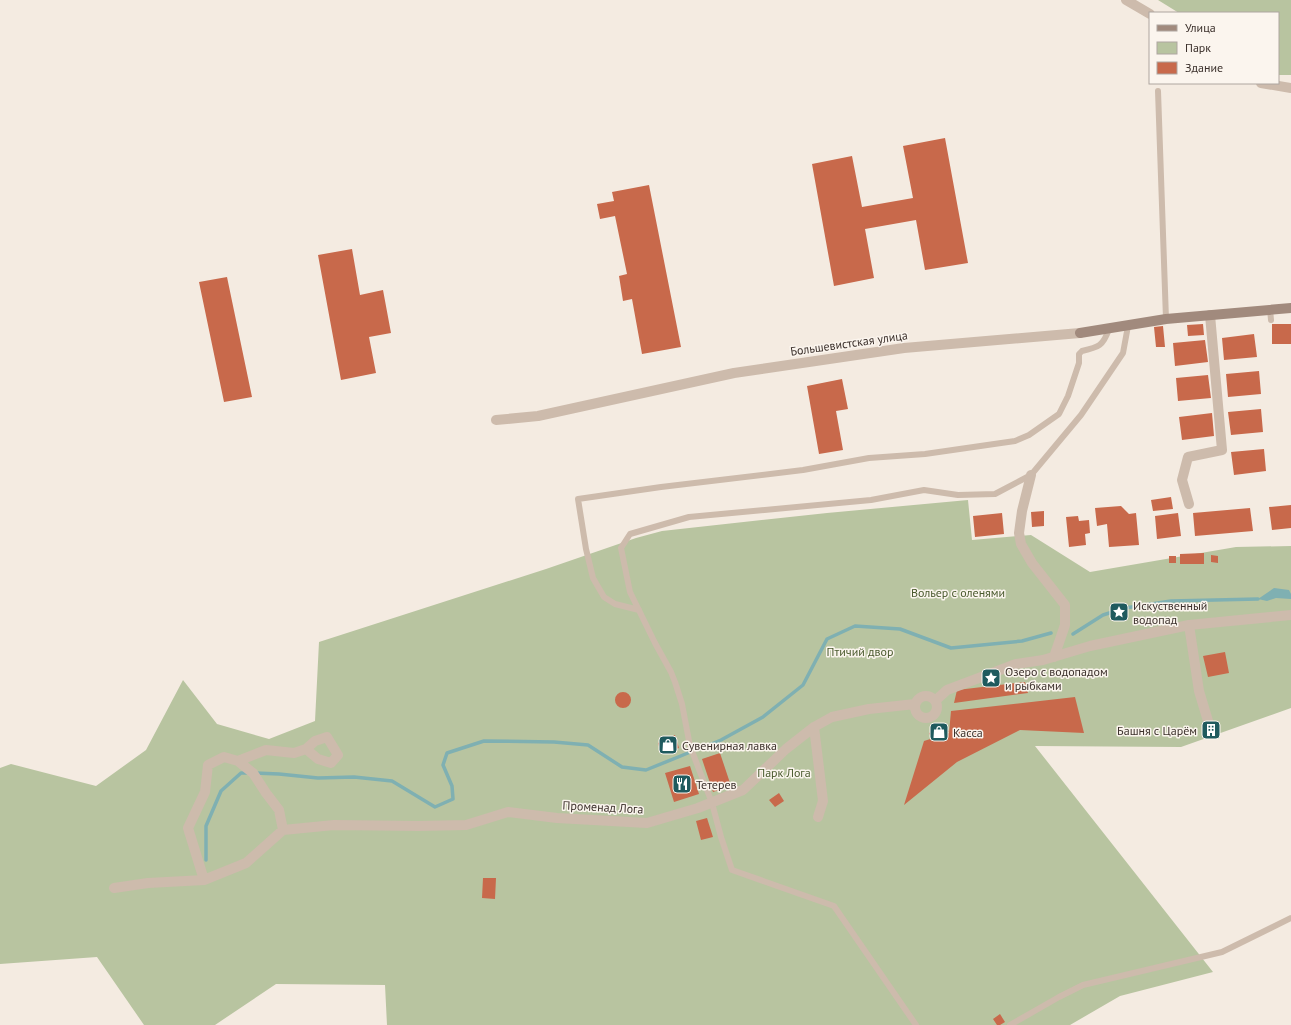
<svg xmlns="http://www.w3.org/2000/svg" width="1291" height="1025" font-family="'PT Sans',sans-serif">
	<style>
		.green { fill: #b8c4a0 }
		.water { fill: #7fb0b2 }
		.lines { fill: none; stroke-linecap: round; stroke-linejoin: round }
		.stream { stroke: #7fb0b2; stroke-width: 3.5 }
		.building { fill: #c8694b }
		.lane { stroke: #cdbbac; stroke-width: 6 }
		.street { stroke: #cdbbac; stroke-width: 10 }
		.secondary { stroke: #a18a7d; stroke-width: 10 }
		.labels { text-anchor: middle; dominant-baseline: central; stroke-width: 3; stroke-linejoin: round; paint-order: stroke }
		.street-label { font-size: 12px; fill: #3b302b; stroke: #fbf5ee }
		.park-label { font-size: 12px; fill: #4a5a2e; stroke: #fbf5ee }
		.poi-label { font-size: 12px; fill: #3b302b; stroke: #fbf5ee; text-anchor: start }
	</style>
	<rect width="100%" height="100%" fill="#f4ebe1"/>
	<path class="green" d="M1158 0H1291V75H1278V13H1179Z
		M968 500 972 540 1031 535 1090 572 1236 547 1291 546V708L1181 747 1035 746 1213 972 1120 996 1070 1025H387L385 985 276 984 215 1025H144L97 957 0 964V768L11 764 96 786 146 750 183 680 217 724 269 739 315 721 319 642 546 569 636 538 662 531 827 513Z"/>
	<path class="water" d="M1274 588 1289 590 1291 594V599L1276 598 1267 601 1258 599Z"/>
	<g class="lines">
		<path class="stream" d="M1073 634 1103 615 1125 608 1171 601 1258 599
			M699 749 721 740 763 717 803 685 827 639 855 626 900 629 951 648 1022 641 1051 633
			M255 773 279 774 318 778 354 777 392 781 435 807 453 799 452 786 443 765 447 753 484 741 554 742 588 745 622 767 646 770 688 753
			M206 860V826L221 791 241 773H249"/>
	</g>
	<path class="building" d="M945 138 968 263 925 270 916 220 865 229 874 278 834 286 812 164 852 156 862 207 913 198 903 146Z
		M649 185 681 347 642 354 632 299 623 301 619 276 627 274 615 216 600 219 597 204 614 201 612 192Z
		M352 249 360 295 383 290 391 333 369 337 376 373 341 380 318 255Z
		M227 277 252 397 224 402 199 282Z
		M1203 324 1204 335 1188 336 1187 325Z
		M1272 324H1291V344H1272Z
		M1163 326 1165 347H1156L1154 327Z
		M1254 334 1257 357 1224 360 1222 338Z
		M1205 340 1208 362 1175 366 1173 343Z
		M1259 371 1261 394 1228 397 1226 374Z
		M1208 375 1211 398 1178 401 1176 378Z
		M842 379 848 409 836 411 843 450 819 454 807 386Z
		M1261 409 1263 432 1231 435 1228 412Z
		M1212 413 1214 436 1182 440 1179 417Z
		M1264 449 1266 471 1234 475 1231 452Z
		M1171 497 1173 509 1153 511 1151 500Z
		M1291 505V528L1272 530 1269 507Z
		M1121 506 1129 514 1136 513 1139 545 1109 547 1107 524 1097 526 1095 508Z
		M1250 508 1253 531 1195 536 1193 513Z
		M1044 511V526L1032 527 1031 512Z
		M1002 513 1004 534 975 537 973 516Z
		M1178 513 1181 536 1157 539 1155 516Z
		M1078 516 1079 521 1089 520 1090 533 1085 534 1086 545 1069 547 1066 517Z
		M1204 553V564H1180V554Z
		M1211 555 1218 556V563L1211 562Z
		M1169 556H1176V563H1169Z
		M1225 652 1229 673 1208 677 1203 656Z
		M1025 682 1028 693 954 703 957 690Z
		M615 700a8 8 0 1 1 16 0a8 8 0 1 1-16 0Z
		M1075 697 1084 733 1020 730 957 762 904 805 924 741 949 733 951 711Z
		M1216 724 1218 734 1207 736 1205 725Z
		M947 726 949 732 931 738 929 733Z
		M675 735 679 748 661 754 658 743Z
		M720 753 731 786 713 792 702 759Z
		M690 766 699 794 674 802 665 773Z
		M779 793 784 801 775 807 769 800Z
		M707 818 713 837 701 840 696 821Z
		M483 878H496L495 899 482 898Z
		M1000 1014 1005 1022 1000 1025H997L993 1019Z"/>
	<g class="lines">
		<path class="lane" d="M1158 91 1166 319
			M1270 309 1271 320
			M639 610 615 604 604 597 593 578 586 549 578 499 661 487 803 470 869 458 925 454 1015 441 1029 435 1059 414 1068 396 1079 363V354L1082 351C1099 347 1103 346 1109 329
			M916 1025 834 906 732 870 721 837 712 803 690 746 682 704 675 682 671 672 655 643 630 592 621 548 630 534 689 517 871 500 924 490 958 495 995 494 1031 475 1081 415 1123 353 1128 326
			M1010 1025 1059 997 1083 985 1222 952 1291 918"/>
		<path class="street" d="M1126 0 1150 14
			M1261 83 1291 88
			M496 420 538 416 734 373 904 348 1080 333
			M1031 475 1022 511 1019 533 1021 544 1032 563 1065 605V625L1054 657
			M1189 504 1182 480 1188 457 1222 450 1210 315
			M1189 625 1199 691 1208 721
			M915 707a11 11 0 1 1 22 0a11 11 0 1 1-22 0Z
			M935 701 947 690 1016 664 1043 660 1090 646 1189 625 1291 615
			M814 727 823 801 818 817
			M238 761 266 750 294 753 306 749 315 741 327 737 338 755 331 763 318 759 306 749
			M204 880 188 828 205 792 208 765 224 757 238 761 253 773 266 793 279 810 283 830
			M114 888 148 883 204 880 246 863 283 830 334 825 418 826 466 825 508 812 557 818 647 823 698 808 743 790 786 749 814 727 832 717 869 709 915 704"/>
		<path class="secondary" d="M1080 333 1166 319 1291 308"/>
	</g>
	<defs>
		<g id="sight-square" transform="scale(1)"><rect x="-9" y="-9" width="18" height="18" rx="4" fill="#1f5a5e" stroke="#fbf5ee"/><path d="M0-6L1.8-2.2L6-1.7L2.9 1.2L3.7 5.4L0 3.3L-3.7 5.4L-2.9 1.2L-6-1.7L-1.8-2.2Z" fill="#fff"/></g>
		<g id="building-square" transform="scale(1)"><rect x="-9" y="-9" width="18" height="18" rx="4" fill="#1f5a5e" stroke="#fbf5ee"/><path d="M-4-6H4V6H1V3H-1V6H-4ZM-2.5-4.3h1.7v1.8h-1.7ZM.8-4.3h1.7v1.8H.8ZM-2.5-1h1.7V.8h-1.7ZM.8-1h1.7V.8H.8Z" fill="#fff"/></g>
		<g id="shop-square" transform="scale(1)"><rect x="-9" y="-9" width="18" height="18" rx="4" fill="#1f5a5e" stroke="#fbf5ee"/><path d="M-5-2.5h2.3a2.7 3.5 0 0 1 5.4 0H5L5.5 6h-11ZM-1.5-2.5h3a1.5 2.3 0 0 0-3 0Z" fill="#fff"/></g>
		<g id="restaurant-square" transform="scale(1)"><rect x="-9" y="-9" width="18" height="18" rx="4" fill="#1f5a5e" stroke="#fbf5ee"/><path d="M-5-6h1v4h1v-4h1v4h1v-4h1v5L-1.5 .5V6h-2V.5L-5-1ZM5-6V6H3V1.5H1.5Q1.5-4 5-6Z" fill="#fff"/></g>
	</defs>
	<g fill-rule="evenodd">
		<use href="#sight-square" x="1119" y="612"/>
		<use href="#sight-square" x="991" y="678"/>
		<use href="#building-square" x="1211" y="730"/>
		<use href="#shop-square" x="939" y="732"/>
		<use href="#shop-square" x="668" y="745"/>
		<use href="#restaurant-square" x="682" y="784"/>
	</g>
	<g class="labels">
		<g class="street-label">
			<text transform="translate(849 343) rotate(-8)">Большевистская улица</text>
			<text transform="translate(603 807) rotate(3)">Променад Лога</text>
		</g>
		<g class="park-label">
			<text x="958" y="592">Вольер с оленями</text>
			<text x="860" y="651">Птичий двор</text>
			<text x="784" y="772">Парк Лога</text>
		</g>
		<g class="poi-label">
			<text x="1133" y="605">Искуственный<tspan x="1133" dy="14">водопад</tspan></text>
			<text x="1005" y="671">Озеро с водопадом<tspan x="1005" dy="14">и рыбками</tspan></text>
			<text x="1197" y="730" text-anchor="end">Башня с Царём</text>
			<text x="953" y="732">Касса</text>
			<text x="682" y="745">Сувенирная лавка</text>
			<text x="696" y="784">Тетерев</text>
		</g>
	</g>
	<rect x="1149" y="12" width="130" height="72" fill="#fbf5ee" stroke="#aea6a0"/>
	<rect x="1157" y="25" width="20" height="6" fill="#a18a7d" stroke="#aea6a0"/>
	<text x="1185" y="32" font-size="12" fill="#3b302b">Улица</text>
	<rect x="1157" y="42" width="20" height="12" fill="#b8c4a0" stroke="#aea6a0"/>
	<text x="1185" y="52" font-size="12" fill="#3b302b">Парк</text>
	<rect x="1157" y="62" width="20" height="12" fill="#c8694b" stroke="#aea6a0"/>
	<text x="1185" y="72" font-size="12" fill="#3b302b">Здание</text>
</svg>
